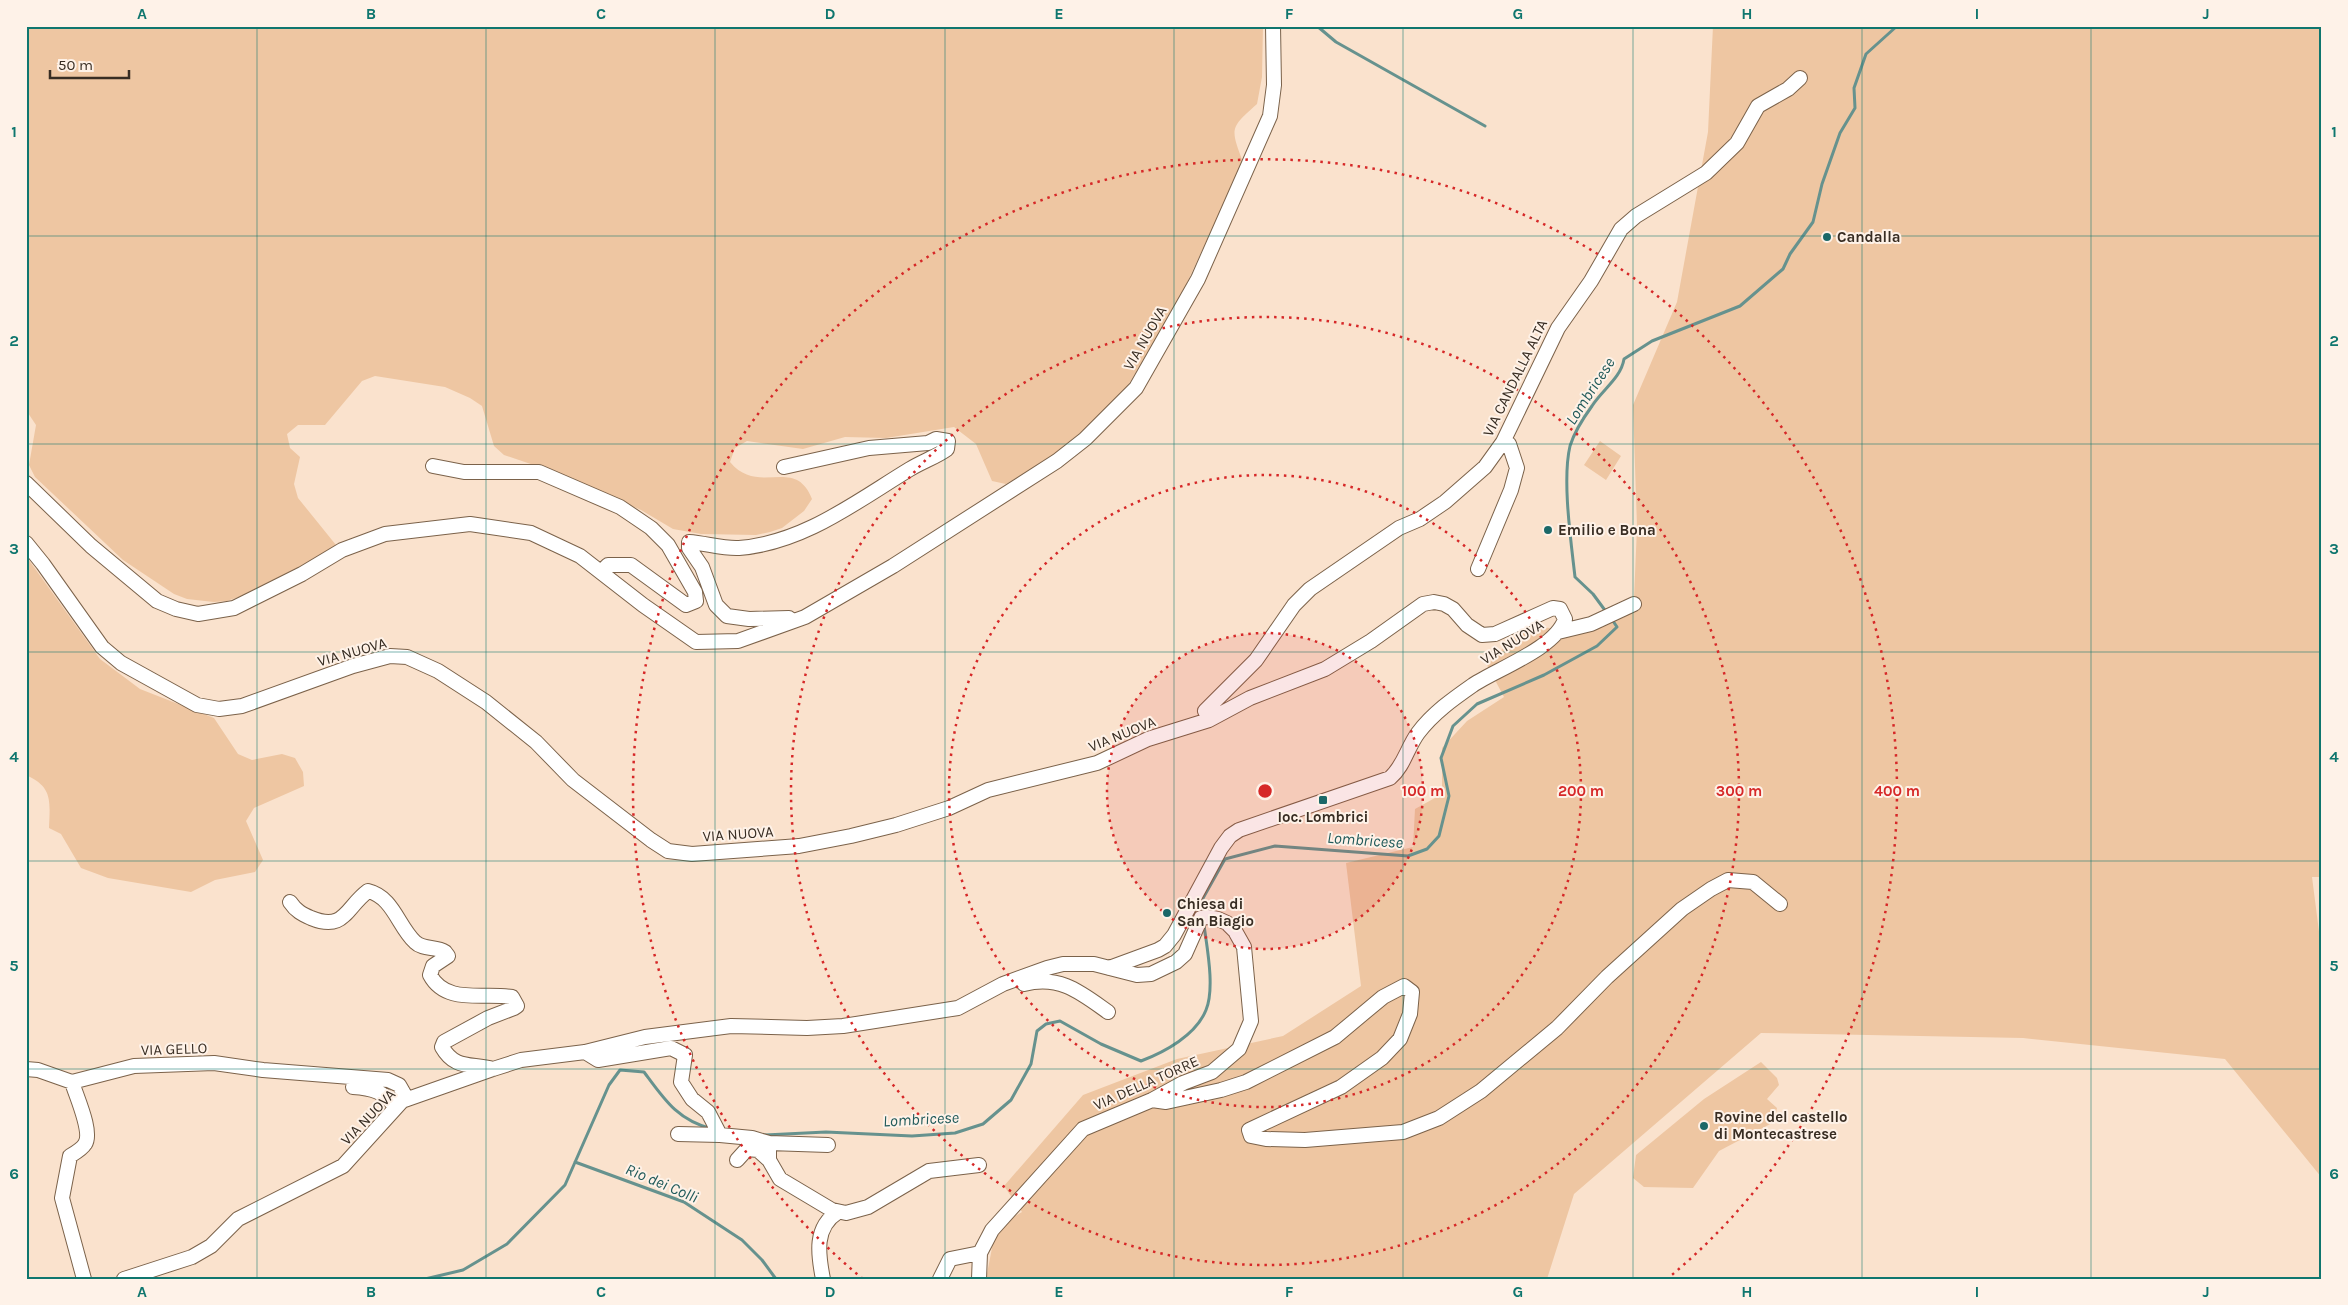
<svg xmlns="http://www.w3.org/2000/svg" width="2348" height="1305" font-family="Karla,sans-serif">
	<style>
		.green { fill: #eec6a2 }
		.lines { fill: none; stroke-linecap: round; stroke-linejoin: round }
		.stream { stroke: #66928e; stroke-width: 3 }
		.minor-casing { stroke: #7b624a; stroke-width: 16 }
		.minor { stroke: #fff; stroke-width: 14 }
		.grid { fill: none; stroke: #0f766e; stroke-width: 1; stroke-opacity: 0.55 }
		.ring { fill: none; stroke: #d62828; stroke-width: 2.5; stroke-dasharray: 2.5 5 }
		.poi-dot { fill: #1b6868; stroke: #fef2e8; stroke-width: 2 }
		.labels { text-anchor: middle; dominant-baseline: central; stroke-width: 4; stroke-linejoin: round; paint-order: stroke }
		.poi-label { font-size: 15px; font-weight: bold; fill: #382d23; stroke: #fef2e8; text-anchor: start }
		.street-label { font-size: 15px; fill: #382d23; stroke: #fef2e8 }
		.water-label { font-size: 16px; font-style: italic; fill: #215a5a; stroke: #fef2e8 }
		.centre { fill: #d62828; stroke: #fef2e8; stroke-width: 2.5 }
		.ring-label { font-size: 15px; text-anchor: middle; font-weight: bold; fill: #d62828; stroke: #fef2e8; stroke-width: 4; stroke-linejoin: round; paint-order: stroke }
		.neatline { fill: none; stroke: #0f766e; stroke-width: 2 }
		.grid-label { font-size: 16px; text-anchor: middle; font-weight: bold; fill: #0f766e }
	</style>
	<rect width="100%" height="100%" fill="#fae2cd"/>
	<path class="green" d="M26 26H1263L1262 77 1257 104C1230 128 1230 128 1243 162L1179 300 1127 387 1087 429 1045 461 1006 484 992 481 976 444 954 427 886 438 845 437 803 449 747 441 735 448 730 462C759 497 795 455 812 499L804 511 782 528 770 532 756 535 701 534 673 529 641 510 563 475 504 455 494 446 482 406 470 398 445 387 375 376 362 381 325 425H298L287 434 290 448 300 457 294 484 298 498 336 545 264 588 227 601 214 602 187 599 174 594 123 560 35 477 29 465 36 425 26 410Z
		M1713 26H2322V877H2312L2322 955V1178L2225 1059 2023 1038 1761 1033 1574 1194 1547 1279H986L996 1227 1022 1212 1004 1186 1083 1095 1177 1059 1283 1036 1361 986 1346 863 1413 847 1415 809 1442 794V748L1467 721 1504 697 1487 665 1525 625 1575 631 1634 599 1637 527 1633 405 1677 302 1708 132Z
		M1600 441 1621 456 1606 480 1584 465Z
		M26 556 100 659 140 689 214 718 238 754 252 760 282 754 295 758 303 772 304 786 254 808 246 821 263 860 255 872 215 880 191 892 108 878 81 868 61 834 49 828C50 801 53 787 26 775Z
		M1761 1062 1777 1078 1779 1085 1767 1099 1777 1108 1774 1122 1719 1151 1693 1188 1644 1187 1633 1178 1636 1155 1704 1099Z"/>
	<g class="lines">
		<path class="stream" d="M1317 26 1336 42 1485 126
			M1607 613 1593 594 1575 577C1571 541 1562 480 1570 446 1574 433 1584 417 1592 406 1602 390 1621 378 1624 359L1652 341 1740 306 1783 269 1790 254 1813 222 1822 184 1840 133 1855 108 1854 88 1866 54 1897 26
			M1203 913 1202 900 1225 859 1275 846 1408 856 1427 849 1439 836 1449 796 1441 758 1453 726 1477 704 1544 675 1597 646 1617 627 1611 618
			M765 1135 826 1132 912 1136 955 1133 983 1124 1011 1100 1031 1064 1037 1031 1046 1024 1060 1021 1101 1044 1141 1061C1165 1052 1196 1035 1206 1010 1215 988 1207 948 1204 925
			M575 1162 684 1202 742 1240 762 1260 776 1279
			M425 1279 463 1270 507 1244 565 1185 609 1085 620 1070 644 1072C664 1099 677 1120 712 1129"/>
		<g class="minor-casing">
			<path id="minor" d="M433 466 464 472H539L620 507 651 528 668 545 695 592 696 601 686 605 631 565H608L601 572
				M784 467 869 448 928 443 936 439 948 441 947 449C936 457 923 461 910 469 857 501 804 543 739 548 723 549 705 543 689 542V548L702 567 716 605 727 616 749 619 789 618
				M26 483 91 546 157 601 176 609 198 614 234 608 302 574 342 550 385 534 470 524 531 533 580 556 643 605 696 642 738 641 805 617 893 566 1057 461 1085 439 1136 388 1198 279 1270 116 1274 85 1273 26
				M26 543 43 564 102 647 121 663 197 705 219 709 242 706 353 666 390 656 407 657 438 671 486 702 536 742 573 780 651 840 668 851 692 854 799 846 851 836 896 825 949 808 988 790 1097 763 1148 739 1209 720 1250 698 1325 669 1371 641 1423 604 1434 602 1444 604 1453 609 1467 625 1482 635 1495 634 1553 608 1560 609 1565 619C1556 648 1497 669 1473 685 1453 699 1433 713 1418 733 1407 748 1404 766 1390 778L1239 830 1230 836 1221 848 1174 935 1165 946 1158 950 1109 968
				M1478 569 1511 490 1517 468 1509 444 1503 442
				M1558 632 1591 624 1634 604
				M1209 720 1205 711 1256 660 1294 605 1310 589 1399 528 1420 519 1445 502 1485 467 1503 442 1558 328 1591 281 1621 229 1636 216 1706 173 1737 143 1758 106 1788 89 1800 78
				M290 902C296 911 302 914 311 918 345 932 346 907 368 891 393 897 398 926 415 942 423 950 436 946 445 952L448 956 433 966 430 975C446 1005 483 992 512 997L517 1006 514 1008 488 1018 444 1042 442 1047C455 1070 471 1063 493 1069
				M1024 984C1060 975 1080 992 1108 1012
				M585 1052 598 1060 671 1048 685 1055 681 1082 692 1099 708 1112 720 1135 752 1138 769 1143V1160L780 1179 832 1210 846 1213 868 1207 929 1171 979 1165
				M26 1069 38 1070 72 1082 134 1066 214 1063 263 1070 388 1080 399 1085 407 1099
				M72 1082C76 1096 93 1132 85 1144 82 1149 75 1153 70 1156L62 1198 84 1279
				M353 1087C372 1088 385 1092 395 1107
				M1152 1100 1166 1102 1221 1090 1246 1082 1335 1037 1383 997 1404 986 1412 992 1410 1014 1400 1039 1382 1058 1341 1087 1249 1130 1251 1136 1266 1139 1305 1140 1403 1132 1439 1118 1481 1091 1557 1028 1607 977 1682 909 1711 889 1728 880 1753 882 1780 904
				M678 1134 720 1135
				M769 1143 828 1145
				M737 1160 747 1149 758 1150 769 1160
				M124 1279 192 1257 211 1246 238 1219 343 1166 402 1101 493 1069 521 1060 585 1052 645 1037 731 1026 807 1028 843 1026 958 1008 1003 984 1047 968 1063 964H1094L1137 975 1151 974 1176 962 1185 954 1201 918 1207 917 1218 919 1227 923 1235 931 1244 947 1251 1021 1239 1049 1212 1072 1183 1083 1152 1100 1083 1129 992 1230 980 1253 979 1279
				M823 1279C818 1254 814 1227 838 1212
				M940 1279 950 1259 980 1253"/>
		</g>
		<use href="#minor" class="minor"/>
	</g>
	<path class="grid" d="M257 26V1279M486 26V1279M715 26V1279M945 26V1279M1174 26V1279M1403 26V1279M1633 26V1279M1862 26V1279M2091 26V1279M26 236H2322M26 444H2322M26 652H2322M26 861H2322M26 1069H2322"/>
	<circle cx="1265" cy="791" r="158" fill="#d62828" fill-opacity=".12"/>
	<g class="ring">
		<circle cx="1265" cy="791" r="158"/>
		<circle cx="1265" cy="791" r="316"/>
		<circle cx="1265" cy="791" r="474"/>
		<path d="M863 1279A632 632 0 1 1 1667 1279"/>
	</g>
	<g class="poi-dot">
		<circle cx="1827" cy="237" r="5"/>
		<circle cx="1548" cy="530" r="5"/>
		<rect x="1318" y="795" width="10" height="10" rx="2.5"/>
		<circle cx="1167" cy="913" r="5"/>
		<circle cx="1704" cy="1126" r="5"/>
	</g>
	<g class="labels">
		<g class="poi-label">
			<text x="1837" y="237">Candalla</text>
			<text x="1558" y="530">Emilio e Bona</text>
			<text x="1323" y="817" text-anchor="middle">Ioc. Lombrici</text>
			<text x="1177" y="904">Chiesa di<tspan x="1177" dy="17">San Biagio</tspan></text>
			<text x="1714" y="1117">Rovine del castello<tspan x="1714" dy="17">di Montecastrese</tspan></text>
		</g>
		<g class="street-label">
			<text transform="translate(1145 338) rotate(-60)">VIA NUOVA</text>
			<text transform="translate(1515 378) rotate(-64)">VIA CANDALLA ALTA</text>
			<text transform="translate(1512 642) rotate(-32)">VIA NUOVA</text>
			<text transform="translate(352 652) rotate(-16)">VIA NUOVA</text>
			<text transform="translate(1122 734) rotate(-22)">VIA NUOVA</text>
			<text transform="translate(738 834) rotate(-4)">VIA NUOVA</text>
			<text transform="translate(174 1049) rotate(-2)">VIA GELLO</text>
			<text transform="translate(1146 1083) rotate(-24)">VIA DELLA TORRE</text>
			<text transform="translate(368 1117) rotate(-46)">VIA NUOVA</text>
		</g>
		<g class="water-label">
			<text transform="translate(1590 391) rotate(-57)">Lombricese</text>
			<text transform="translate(1365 840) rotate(4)">Lombricese</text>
			<text transform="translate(921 1119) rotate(-3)">Lombricese</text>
			<text transform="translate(662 1183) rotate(23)">Rio dei Colli</text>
		</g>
	</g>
	<circle cx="1265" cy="791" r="8" class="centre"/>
	<g class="ring-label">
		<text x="1423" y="796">100 m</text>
		<text x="1581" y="796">200 m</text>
		<text x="1739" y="796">300 m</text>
		<text x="1897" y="796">400 m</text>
	</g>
	<rect width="2348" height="1305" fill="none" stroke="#fef2e8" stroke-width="55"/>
	<path d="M50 70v8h79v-8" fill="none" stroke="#382d23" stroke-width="2.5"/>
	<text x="58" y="70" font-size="15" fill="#382d23" stroke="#fef2e8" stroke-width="4" paint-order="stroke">50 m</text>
	<rect x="28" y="28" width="2292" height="1250" class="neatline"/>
	<g class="grid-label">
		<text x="142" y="19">A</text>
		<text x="371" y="19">B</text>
		<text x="601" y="19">C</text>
		<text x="830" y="19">D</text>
		<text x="1059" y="19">E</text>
		<text x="1289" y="19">F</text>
		<text x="1518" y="19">G</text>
		<text x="1747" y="19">H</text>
		<text x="1977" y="19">I</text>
		<text x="2206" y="19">J</text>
		<text x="14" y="137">1</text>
		<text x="2334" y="137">1</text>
		<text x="14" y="346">2</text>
		<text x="2334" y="346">2</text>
		<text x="14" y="554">3</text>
		<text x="2334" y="554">3</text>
		<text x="14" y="762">4</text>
		<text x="2334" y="762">4</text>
		<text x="14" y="971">5</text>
		<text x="2334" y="971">5</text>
		<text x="14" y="1179">6</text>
		<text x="2334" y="1179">6</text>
		<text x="142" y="1297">A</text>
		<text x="371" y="1297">B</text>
		<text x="601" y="1297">C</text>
		<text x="830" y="1297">D</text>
		<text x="1059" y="1297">E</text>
		<text x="1289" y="1297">F</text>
		<text x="1518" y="1297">G</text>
		<text x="1747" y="1297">H</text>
		<text x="1977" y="1297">I</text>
		<text x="2206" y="1297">J</text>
	</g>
</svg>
